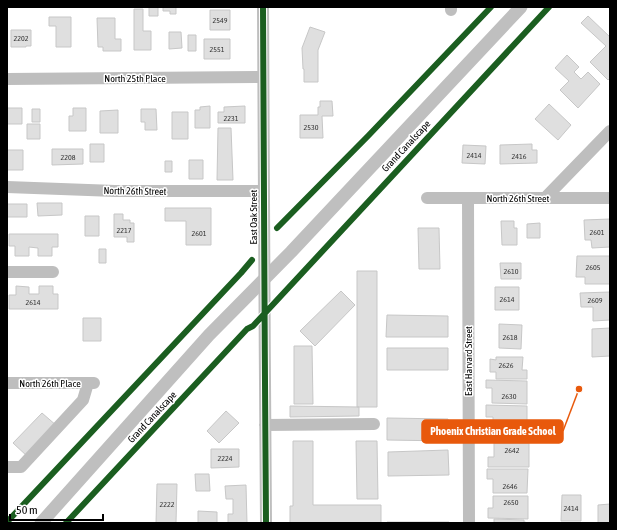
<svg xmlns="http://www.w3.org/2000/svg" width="617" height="530" font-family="'Asap Condensed',sans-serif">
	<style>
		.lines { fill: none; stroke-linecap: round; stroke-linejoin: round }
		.canal { stroke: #bfbfbf; stroke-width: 13 }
		.building { fill: #dfdfdf; stroke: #c7c7c7 }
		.minor { stroke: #bebebe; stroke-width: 12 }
		.cycleway-casing { stroke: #fff; stroke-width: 8 }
		.cycleway { stroke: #1b5e20; stroke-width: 6 }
		.labels { text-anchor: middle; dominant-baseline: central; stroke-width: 3; stroke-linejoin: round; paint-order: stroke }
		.number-label { font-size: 8px; fill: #383838 }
		.street-label { font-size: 10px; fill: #000; stroke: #fff }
		.leader { fill: none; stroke: #e8590c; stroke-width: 1.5 }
		.callout-dot { fill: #e8590c; stroke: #fff; stroke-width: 1.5 }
		.callout { fill: #e8590c; stroke: #e8590c; stroke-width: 1.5 }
		.callout-label { font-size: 11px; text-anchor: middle; font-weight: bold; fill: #fff }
	</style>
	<rect width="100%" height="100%" fill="#fff"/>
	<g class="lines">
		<path class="canal" d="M41 523 209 335 291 252 521 7"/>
	</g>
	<path class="building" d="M149 7H158V16H149Z
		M163 7H176V14H170V11H163Z
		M134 9H143V31H151V50H134Z
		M210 10H230V30H210Z
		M588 16 610 37V78L608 80 590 62 606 46 581 23Z
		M49 17H71V47H56V26H49Z
		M97 18H115V39H121V51H103V47H98Z
		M310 27 325 32 318 50V82H304V69H303L302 48Z
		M11 30H31V46H26V47H11Z
		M169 32H181L182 48 169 49Z
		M188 35H196V51H188Z
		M204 39H230V59H204Z
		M567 55 579 67 574 72 581 79 588 72 600 84 578 108 560 90 569 81 555 68Z
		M320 101H332L333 116H322L323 138H300V115H318V107H320Z
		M549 104 571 125 558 140 535 119Z
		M210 106V128H195V110H200V107Z
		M245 106V123H218V112H224V107Z
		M7 108H22V124H7Z
		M73 108H86V131H69V116H73Z
		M32 109H40V122H32Z
		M141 109H156L157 130H145V122H141Z
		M118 110V133H100V111Z
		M172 112H188V139H172Z
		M27 124H40V139H27Z
		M218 128H231L233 180H217Z
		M90 144H104V162H90Z
		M532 144V150H537V163L500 164V145Z
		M463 145 486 146 485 164 462 163Z
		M52 149H83V164L52 165Z
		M7 150H23V170H7Z
		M189 160H203V179H189Z
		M165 161H172V172H165Z
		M37 203H62V215L38 216Z
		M7 204H27V217H7Z
		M165 208H211V245H186V221H165Z
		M114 214H123V220H130V223H134V242H127V237H114Z
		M85 216H99V236H85Z
		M610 219V247L592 248 591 240H585L584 220Z
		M501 221H514V228H517V245H502Z
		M540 223V238H527V224Z
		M418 228H439L440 269H419Z
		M9 234H58V247H52V256H38V248L29 247V256H15V246H9Z
		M99 249H106V263H99Z
		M577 256H610V284H585V277H576Z
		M500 263H521V279H501Z
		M357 271H377V407H357Z
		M16 286 29 287V294H39V286H53V294H58V309H9V295H16Z
		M495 287H519V310H495Z
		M341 291 355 305 315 346 300 331Z
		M610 292V320L593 321V307H581L580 293Z
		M387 315 448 316V337H386Z
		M83 318H101V341H83Z
		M499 324 522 325 521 349 499 348Z
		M610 328V356L592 357V329Z
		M294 346H312L313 404H294Z
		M387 348H448V370H387Z
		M496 357H523L522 370H527V379H496V372H490V359L496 360Z
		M486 380 527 381V404L492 403V388H486Z
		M486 405 527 406V429H493V417H486Z
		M290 406 359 407V416L290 417Z
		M226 411 239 423 219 443 207 431Z
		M42 413 57 426 28 457 13 443Z
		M387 418 448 419V441L387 440Z
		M293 441H313V505H381V523H290V506H293Z
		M356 441H377L378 499H357Z
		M494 443H529V467H488V457H494Z
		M211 449H239V467L211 468Z
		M448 450 449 475 388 476V452Z
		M487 469H528L527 493H493V479H487Z
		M195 474H209L210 491H196Z
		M157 484H177L176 523H156Z
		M246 485 247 523H228V514H233V499H226L225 486Z
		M562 495H581V521H561Z
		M493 496H528V519L488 518V508H493Z
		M610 504V523H598V505Z
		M198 511 217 512V523H198Z
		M494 519 524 520V522L529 523H494Z
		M387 522H449V523H387Z"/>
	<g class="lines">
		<path class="minor" d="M263 7C263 179 265 351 266 523
			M451 7V10
			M7 79 263 77
			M7 187 115 191H263
			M427 198H610
			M468 198 469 523
			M545 198 610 131
			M7 272H53
			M7 383H94
			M265 425 374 424
			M7 467H21L83 400 88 383"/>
		<g class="cycleway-casing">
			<path id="cycleway" d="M263 7C263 179 265 351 266 523
				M277 228 368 136 491 7
				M7 522 241 273 252 260
				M66 523 247 329 253 326 549 7"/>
		</g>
		<use href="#cycleway" class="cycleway"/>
	</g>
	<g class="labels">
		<g class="number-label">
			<text x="220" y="20">2549</text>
			<text x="21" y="38">2202</text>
			<text x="217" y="49">2551</text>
			<text x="231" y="118">2231</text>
			<text x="311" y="127">2530</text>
			<text x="474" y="155">2414</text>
			<text x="519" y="156">2416</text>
			<text x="68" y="157">2208</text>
			<text x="124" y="230">2217</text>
			<text x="597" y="232">2601</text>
			<text x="199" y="233">2601</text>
			<text x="593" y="267">2605</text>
			<text x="511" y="271">2610</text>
			<text x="507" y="299">2614</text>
			<text x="595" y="300">2609</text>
			<text x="33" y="302">2614</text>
			<text x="510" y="337">2618</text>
			<text x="506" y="365">2626</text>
			<text x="509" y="396">2630</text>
			<text x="512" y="450">2642</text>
			<text x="225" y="458">2224</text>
			<text x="510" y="486">2646</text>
			<text x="511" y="502">2650</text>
			<text x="167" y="504">2222</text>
			<text x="571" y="508">2414</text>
		</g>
		<g class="street-label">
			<text x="135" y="78">North 25th Place</text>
			<text transform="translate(406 146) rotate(-47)">Grand Canalscape</text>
			<text transform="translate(135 191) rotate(1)">North 26th Street</text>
			<text x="518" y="198">North 26th Street</text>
			<text transform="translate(253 217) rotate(-90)">East Oak Street</text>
			<text transform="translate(468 361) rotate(-90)">East Harvard Street</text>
			<text x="50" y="383">North 26th Place</text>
			<text transform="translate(152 417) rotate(-47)">Grand Canalscape</text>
		</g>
	</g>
	<path class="leader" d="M579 389L563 431"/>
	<circle class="callout-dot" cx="579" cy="389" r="4"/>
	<rect class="callout" x="422" y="420" width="141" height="23" rx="4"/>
	<g class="callout-label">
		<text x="493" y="435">Phoenix Christian Grade School</text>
	</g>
	<rect width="617" height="530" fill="none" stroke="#000000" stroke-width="16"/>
	<path d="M10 514v6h93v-6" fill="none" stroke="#000000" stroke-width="2"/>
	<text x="16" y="514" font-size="12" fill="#000000" stroke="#ffffff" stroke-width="3" paint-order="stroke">50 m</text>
</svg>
